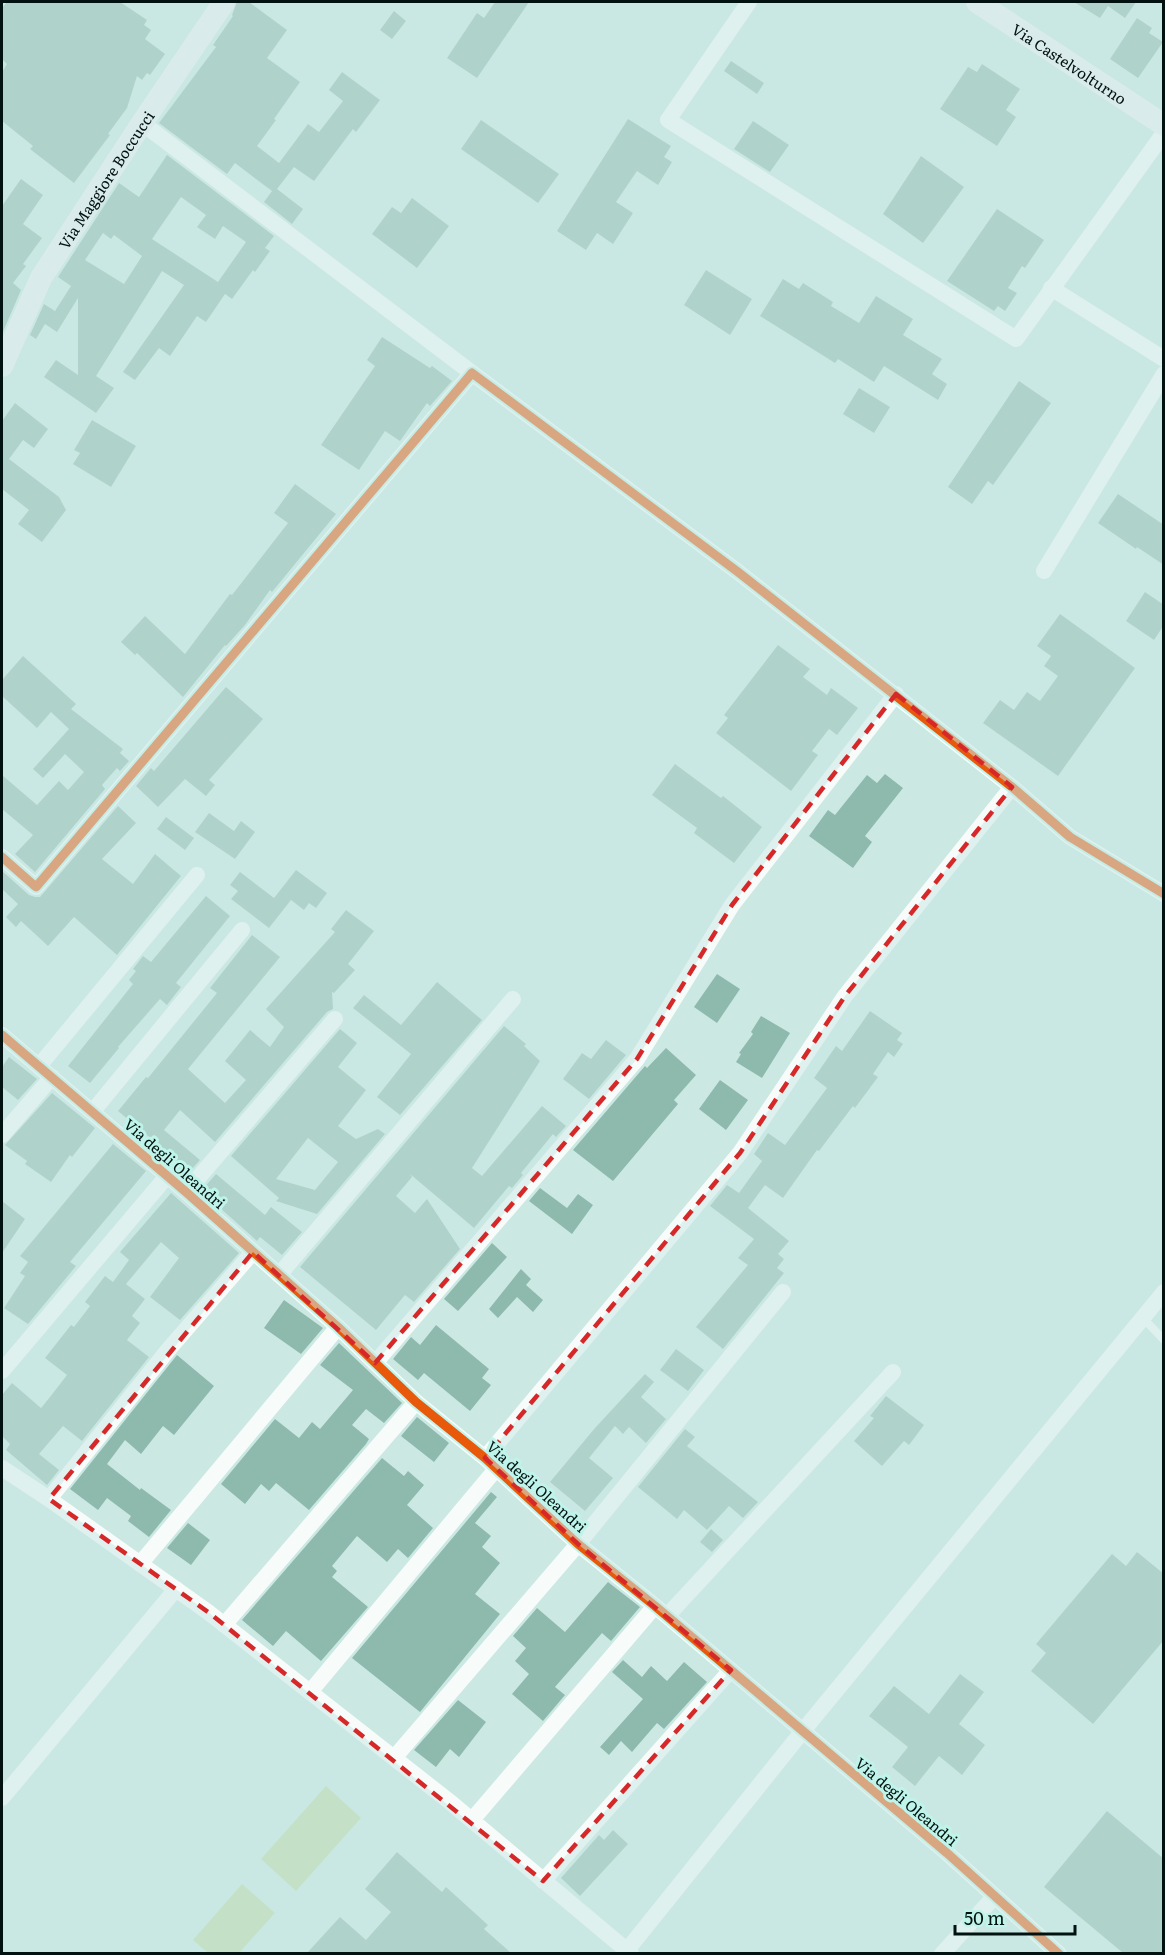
<svg xmlns="http://www.w3.org/2000/svg" width="1165" height="1955" font-family="Literata,serif">
	<style>
		.green { fill: #bcd9a4 }
		.building { fill: #8ebaae; fill-rule: evenodd }
		.lines { fill: none; stroke-linecap: round; stroke-linejoin: round }
		.lane { stroke: #f7fcfb; stroke-width: 8 }
		.street { stroke: #f7fcfb; stroke-width: 16 }
		.secondary { stroke: #eef0f3; stroke-width: 22 }
		.cycleway-casing { stroke: #bff4eb; stroke-width: 13 }
		.cycleway { stroke: #e8590c; stroke-width: 9 }
		.marked { fill: none; stroke: #d62828; stroke-width: 4.5; stroke-dasharray: 12 8; stroke-linejoin: round }
		.labels { text-anchor: middle; dominant-baseline: central; stroke-width: 6; stroke-linejoin: round; paint-order: stroke }
		.street-label { font-size: 15px; fill: #011210; stroke: #bff4eb }
	</style>
	<rect width="100%" height="100%" fill="#cbe8e3"/>
	<path class="green" d="M326 1786 361 1818 296 1891 261 1859Z
		M242 1884 275 1913 239 1953H208L193 1940Z"/>
	<path class="building" d="M7 2H120L147 20 144 25 151 30 145 39 165 54 150 75 147 73 142 80 137 76 127 108 108 134 110 135 74 183 30 149 33 146 2 121V72L7 64 2 59V8Z
		M237 2H249L287 30 267 58 300 82 274 119 276 120 257 146 279 163 308 124 319 132 343 101 329 90 342 72 380 100 356 132 353 129 314 181 294 167 277 189 303 209 292 224 264 202 272 191 235 163 227 174 159 123 216 47 213 45 233 16 232 15Z
		M495 2H529L477 78 447 58 477 13 484 18Z
		M1074 2H1136L1125 18 1108 6 1100 18Z
		M394 11 406 21 392 39 380 30Z
		M1137 18 1152 28 1149 33 1163 42 1138 78 1110 59Z
		M731 61 764 83 757 94 724 71Z
		M982 64 1020 89 1006 110 1016 117 997 146 940 109 968 67 977 72Z
		M628 119 671 146 664 157 672 162 658 185 637 171 616 202 633 213 613 244 597 233 586 250 557 231Z
		M481 120 559 174 538 203 461 149Z
		M753 121 789 145 770 172 734 149Z
		M167 155 274 236 265 248 270 251 255 272 253 270 232 299 225 294 206 322 197 316 170 356 159 348 135 380 123 372 184 285 162 271 96 376 114 388 96 413 44 377 56 360 78 375V298L57 332 45 324 36 339 30 335 44 304 55 311 71 286 58 277 119 183 139 197ZM181 197 206 215 197 227 215 239 223 226 246 242 218 282 152 239ZM103 233 111 239 114 235 142 256 124 284 85 260Z
		M921 156 964 187 923 243 883 214Z
		M21 179 43 195 23 224 42 238 23 264 26 266 13 283 21 290 2 334V206Z
		M412 198 449 226 417 268 372 234 392 207 401 213Z
		M997 209 1044 240 1025 268 1022 266 1008 288 1017 293 1005 311 998 306 994 311 947 281Z
		M706 270 752 299 730 335 684 305Z
		M783 279 799 289 803 283 833 302 831 306 859 323 876 296 913 319 903 335 942 359 932 374 947 384 938 400 884 366 874 382 838 359 835 363 760 316Z
		M382 337 430 368 432 366 452 381 430 406 427 403 400 441 385 431 359 470 321 445 375 366 367 360Z
		M1019 381 1051 403 993 485 988 481 972 504 948 487Z
		M859 388 890 407 874 433 843 414Z
		M15 403 48 429 34 448 23 440 9 459 59 497 66 510 42 542 18 524 29 510 2 489V421Z
		M92 420 136 446 111 487 73 464 80 453 74 450Z
		M295 484 336 514 272 592 270 590 245 625 226 646 225 645 183 697 137 653 135 655 121 642 145 616 185 654 230 594 232 595 288 523 274 513Z
		M1118 494 1164 525V565L1137 547 1136 549 1098 523Z
		M1145 592 1164 605V625L1154 640 1126 621Z
		M1060 614 1135 668 1058 776 983 723 1000 700 1014 710 1027 692 1040 701 1058 676 1044 666 1051 656 1037 646Z
		M778 645 810 669 803 677 827 695 831 688 858 708 837 735 829 729 812 751 818 755 791 791 716 733 728 718 724 715Z
		M23 656 76 704 71 709 123 749 120 753 129 761 120 771 117 768 102 785 105 789 35 872 15 854 33 835 2 809V775L37 805 59 781 68 790 84 772 65 754 43 778 33 769 69 729 51 712 37 728 2 696V680Z
		M226 687 263 719 209 780 215 785 206 796 185 779 158 807 136 786 151 768 154 771Z
		M675 764 721 798 723 796 762 827 734 863 694 833 697 828 652 795Z
		M885 774 903 788 865 836 872 842 853 868 809 836 828 810 835 815 867 775 877 783Z
		M118 806 136 823 102 859 133 884 155 854 181 876 117 955 74 917 48 946 21 921 16 927 6 917 18 904 2 889V871L29 895 35 897H40Z
		M209 813 234 831 241 821 255 832 235 859 195 832Z
		M166 817 194 838 185 850 157 829Z
		M296 870 327 893 316 908 309 903 304 910 291 900 269 928 231 899 238 891 230 885 240 872 274 898Z
		M206 896 230 916 176 983 181 987 167 1005 160 999 118 1047 119 1048 90 1083 68 1066 133 984 129 980 136 971 133 969 143 956 151 962Z
		M346 910 374 931 348 964 355 970 334 993 332 992 333 1009 327 1012 215 1142 180 1110 164 1130 200 1160 185 1177 149 1147 154 1141 118 1111 146 1077 148 1078 217 993 210 988 252 935 280 957 188 1069 225 1103 246 1080 225 1061 250 1030 270 1047 284 1027 266 1009 335 932 331 929Z
		M717 974 740 989 717 1023 694 1007Z
		M437 982 482 1020 400 1115 377 1097 411 1054 353 1008 364 995 401 1025Z
		M870 1011 902 1033 897 1040 903 1044 894 1057 888 1052 873 1074 878 1077 855 1108 853 1106 819 1151 817 1150 783 1198 765 1185 748 1208 789 1241 778 1254 784 1259 777 1268 784 1273 723 1349 696 1327 748 1265 738 1258 754 1239 710 1206 727 1185 739 1193 762 1161 754 1154 768 1133 785 1145 827 1088 814 1078 836 1046 842 1051Z
		M761 1016 790 1033 762 1078 736 1062 741 1054 739 1053 753 1034 751 1032Z
		M504 1026 526 1044 524 1046 540 1061 472 1168 482 1176 542 1106 566 1126 556 1137 553 1134 521 1173 523 1175 512 1188 509 1186 474 1228 410 1174 412 1177 396 1196 415 1213 427 1199 460 1249 414 1302 405 1295 376 1330 300 1267Z
		M340 1029 357 1043 338 1067 366 1090 338 1126 356 1139 378 1129 385 1134 317 1214 276 1201 279 1198 231 1156ZM308 1138 338 1162 315 1190 276 1179Z
		M606 1040 626 1055 589 1099 563 1079 582 1053 591 1059Z
		M666 1048 696 1075 674 1100 678 1104 613 1181 573 1150 645 1066 647 1068Z
		M9 1057 37 1079 18 1100 2 1087V1067Z
		M720 1080 748 1100 726 1130 699 1109Z
		M52 1093 95 1128 72 1157 70 1155 51 1182 25 1164 27 1161 5 1145Z
		M113 1144 146 1171 70 1262 76 1266 28 1324 4 1308 25 1276 20 1273 28 1262 20 1256Z
		M216 1174 265 1215 271 1207 302 1232 282 1255 260 1237 257 1241 201 1191Z
		M540 1188 567 1208 578 1194 593 1205 572 1234 529 1201Z
		M171 1193 239 1253 180 1320 150 1297 179 1258 161 1242 126 1284 145 1299 132 1316 140 1323 127 1340 149 1357 82 1441 63 1426 39 1454 59 1470 47 1485 6 1450 10 1444 2 1436V1395L12 1383 41 1408 50 1397 67 1375 45 1358 71 1325 74 1327 90 1306 85 1302 105 1276 113 1282 129 1260 120 1252Z
		M2 1201 25 1219 2 1253Z
		M492 1243 507 1257 458 1311 444 1299Z
		M521 1269 531 1279 526 1285 543 1300 533 1312 517 1297 498 1318 489 1309Z
		M284 1300 323 1328 301 1354 264 1328Z
		M436 1325 489 1369 482 1378 491 1385 470 1411 424 1373 418 1380 393 1359 411 1337 420 1345Z
		M339 1343 402 1403 384 1423 366 1409 352 1425 369 1439 366 1444 309 1510 276 1483 269 1491 261 1484 245 1504 221 1484 275 1419 299 1438 312 1422 320 1429 353 1390 320 1365Z
		M676 1349 704 1370 688 1391 660 1370Z
		M177 1355 214 1386 174 1435 163 1426 141 1454 125 1440 107 1464 140 1490 141 1488 171 1510 149 1537 128 1521 131 1516 107 1498 98 1510 70 1489Z
		M645 1374 654 1382 641 1397 666 1419 646 1443 629 1427 623 1434 615 1426 589 1458 613 1478 585 1511 550 1482 595 1428Z
		M886 1396 924 1425 909 1445 904 1441 882 1466 854 1441 874 1418 870 1416Z
		M417 1417 449 1443 434 1462 401 1436Z
		M685 1429 695 1437 687 1446 758 1502 743 1518 729 1506 707 1530 684 1510 677 1519 638 1487Z
		M382 1458 404 1476 408 1471 424 1485 407 1505 433 1528 408 1558 398 1549 387 1562 357 1536 332 1566 337 1571 332 1577 368 1607 321 1661 286 1631 273 1646 242 1620Z
		M491 1492 497 1497 475 1523 491 1536 482 1547 500 1563 475 1594 500 1614 420 1712 352 1658Z
		M188 1523 210 1540 191 1565 167 1548Z
		M711 1529 723 1540 712 1552 700 1542Z
		M1137 1552 1164 1574V1640L1093 1724 1031 1671 1046 1653 1036 1644 1112 1554 1126 1566Z
		M608 1582 640 1607 611 1641 602 1633 555 1687 565 1695 543 1721 512 1694 529 1674 515 1661 526 1648 513 1636 537 1608 565 1632Z
		M623 1660 642 1677 651 1666 667 1681 684 1662 707 1682 664 1729 657 1723 632 1752 621 1741 609 1755 600 1747 643 1699 612 1672Z
		M960 1674 984 1692 959 1724 985 1745 962 1775 939 1756 915 1786 892 1767 908 1747 869 1716 894 1686 929 1714Z
		M458 1700 486 1722 459 1757 450 1749 436 1767 414 1750Z
		M1107 1811 1164 1859V1953H1123L1044 1887Z
		M613 1830 628 1844 580 1896 561 1878 599 1835 604 1840Z
		M397 1852 442 1892 446 1887 488 1925 484 1929 511 1953H307L340 1917 366 1940 391 1912 365 1889Z"/>
	<g class="lines">
		<path class="lane" d="M1143 1318 1164 1340"/>
		<path class="street" d="M749 2 668 120 1016 339 1164 133
			M142 123 472 373
			M1051 288 1164 359
			M1044 571 1164 374
			M2 857 36 887 472 373 738 572 1012 787 1070 837 1164 894
			M2 1035 186 1192 338 1327 416 1402 485 1458 578 1544 655 1606 947 1853 1059 1954
			M39 1066 197 875
			M93 1111 242 930
			M2 1135 52 1077
			M186 1192 335 1019
			M279 1275 513 999
			M375 1363 637 1059 732 905 896 694
			M2 1371 168 1175
			M485 1458 740 1153 845 996 1012 787
			M2 1468 49 1499 208 1612 450 1802 631 1954
			M49 1499 168 1350 253 1252
			M140 1564 338 1327
			M667 1616 893 1372
			M224 1625 416 1402
			M310 1692 496 1469
			M394 1758 578 1544 783 1292
			M2 1798 176 1589
			M472 1820 655 1606
			M543 1881 731 1670
			M624 1954 802 1732 1164 1292
			M942 1954 995 1896"/>
		<g class="secondary">
			<path id="s1" d="M977 2 1164 125"/>
			<path id="s2" d="M2 366 41 278 142 123 224 2"/>
		</g>
		<g class="cycleway-casing">
			<path id="cycleway" d="M2 857 36 887 472 373 738 572 1012 787 1070 837 1164 894
				M2 1035 186 1192 338 1327 416 1402 485 1458 578 1544 655 1606 947 1853 1059 1954"/>
		</g>
		<use href="#cycleway" class="cycleway"/>
	</g>
	<path d="M0 0H1165V1955H0ZM896 694 1012 787 845 996 740 1153 485 1458 578 1544 731 1670 543 1881 208 1612 49 1499 253 1252 375 1363 637 1059 732 905Z" fill="#cbe8e3" fill-opacity=".55" fill-rule="evenodd"/>
	<path class="marked" d="M896 694 1012 787 845 996 740 1153 485 1458 578 1544 731 1670 543 1881 208 1612 49 1499 253 1252 375 1363 637 1059 732 905Z"/>
	<g class="labels">
		<g class="street-label">
			<text stroke="none"><textPath href="#s1" startOffset="111">Via Castelvolturno</textPath></text>
			<text stroke="none"><textPath href="#s2" startOffset="214">Via Maggiore Boccucci</textPath></text>
			<text transform="translate(175 1163) rotate(41)">Via degli Oleandri</text>
			<text transform="translate(537 1486) rotate(42)">Via degli Oleandri</text>
			<text transform="translate(907 1801) rotate(40)">Via degli Oleandri</text>
		</g>
	</g>
	<rect width="1165" height="1955" fill="none" stroke="#011210" stroke-width="6"/>
	<path d="M955 1925v9h120v-9" fill="none" stroke="#011210" stroke-width="3"/>
	<text x="964" y="1925" font-size="18" fill="#011210" stroke="#bff4eb" stroke-width="4.5" paint-order="stroke">50 m</text>
</svg>
